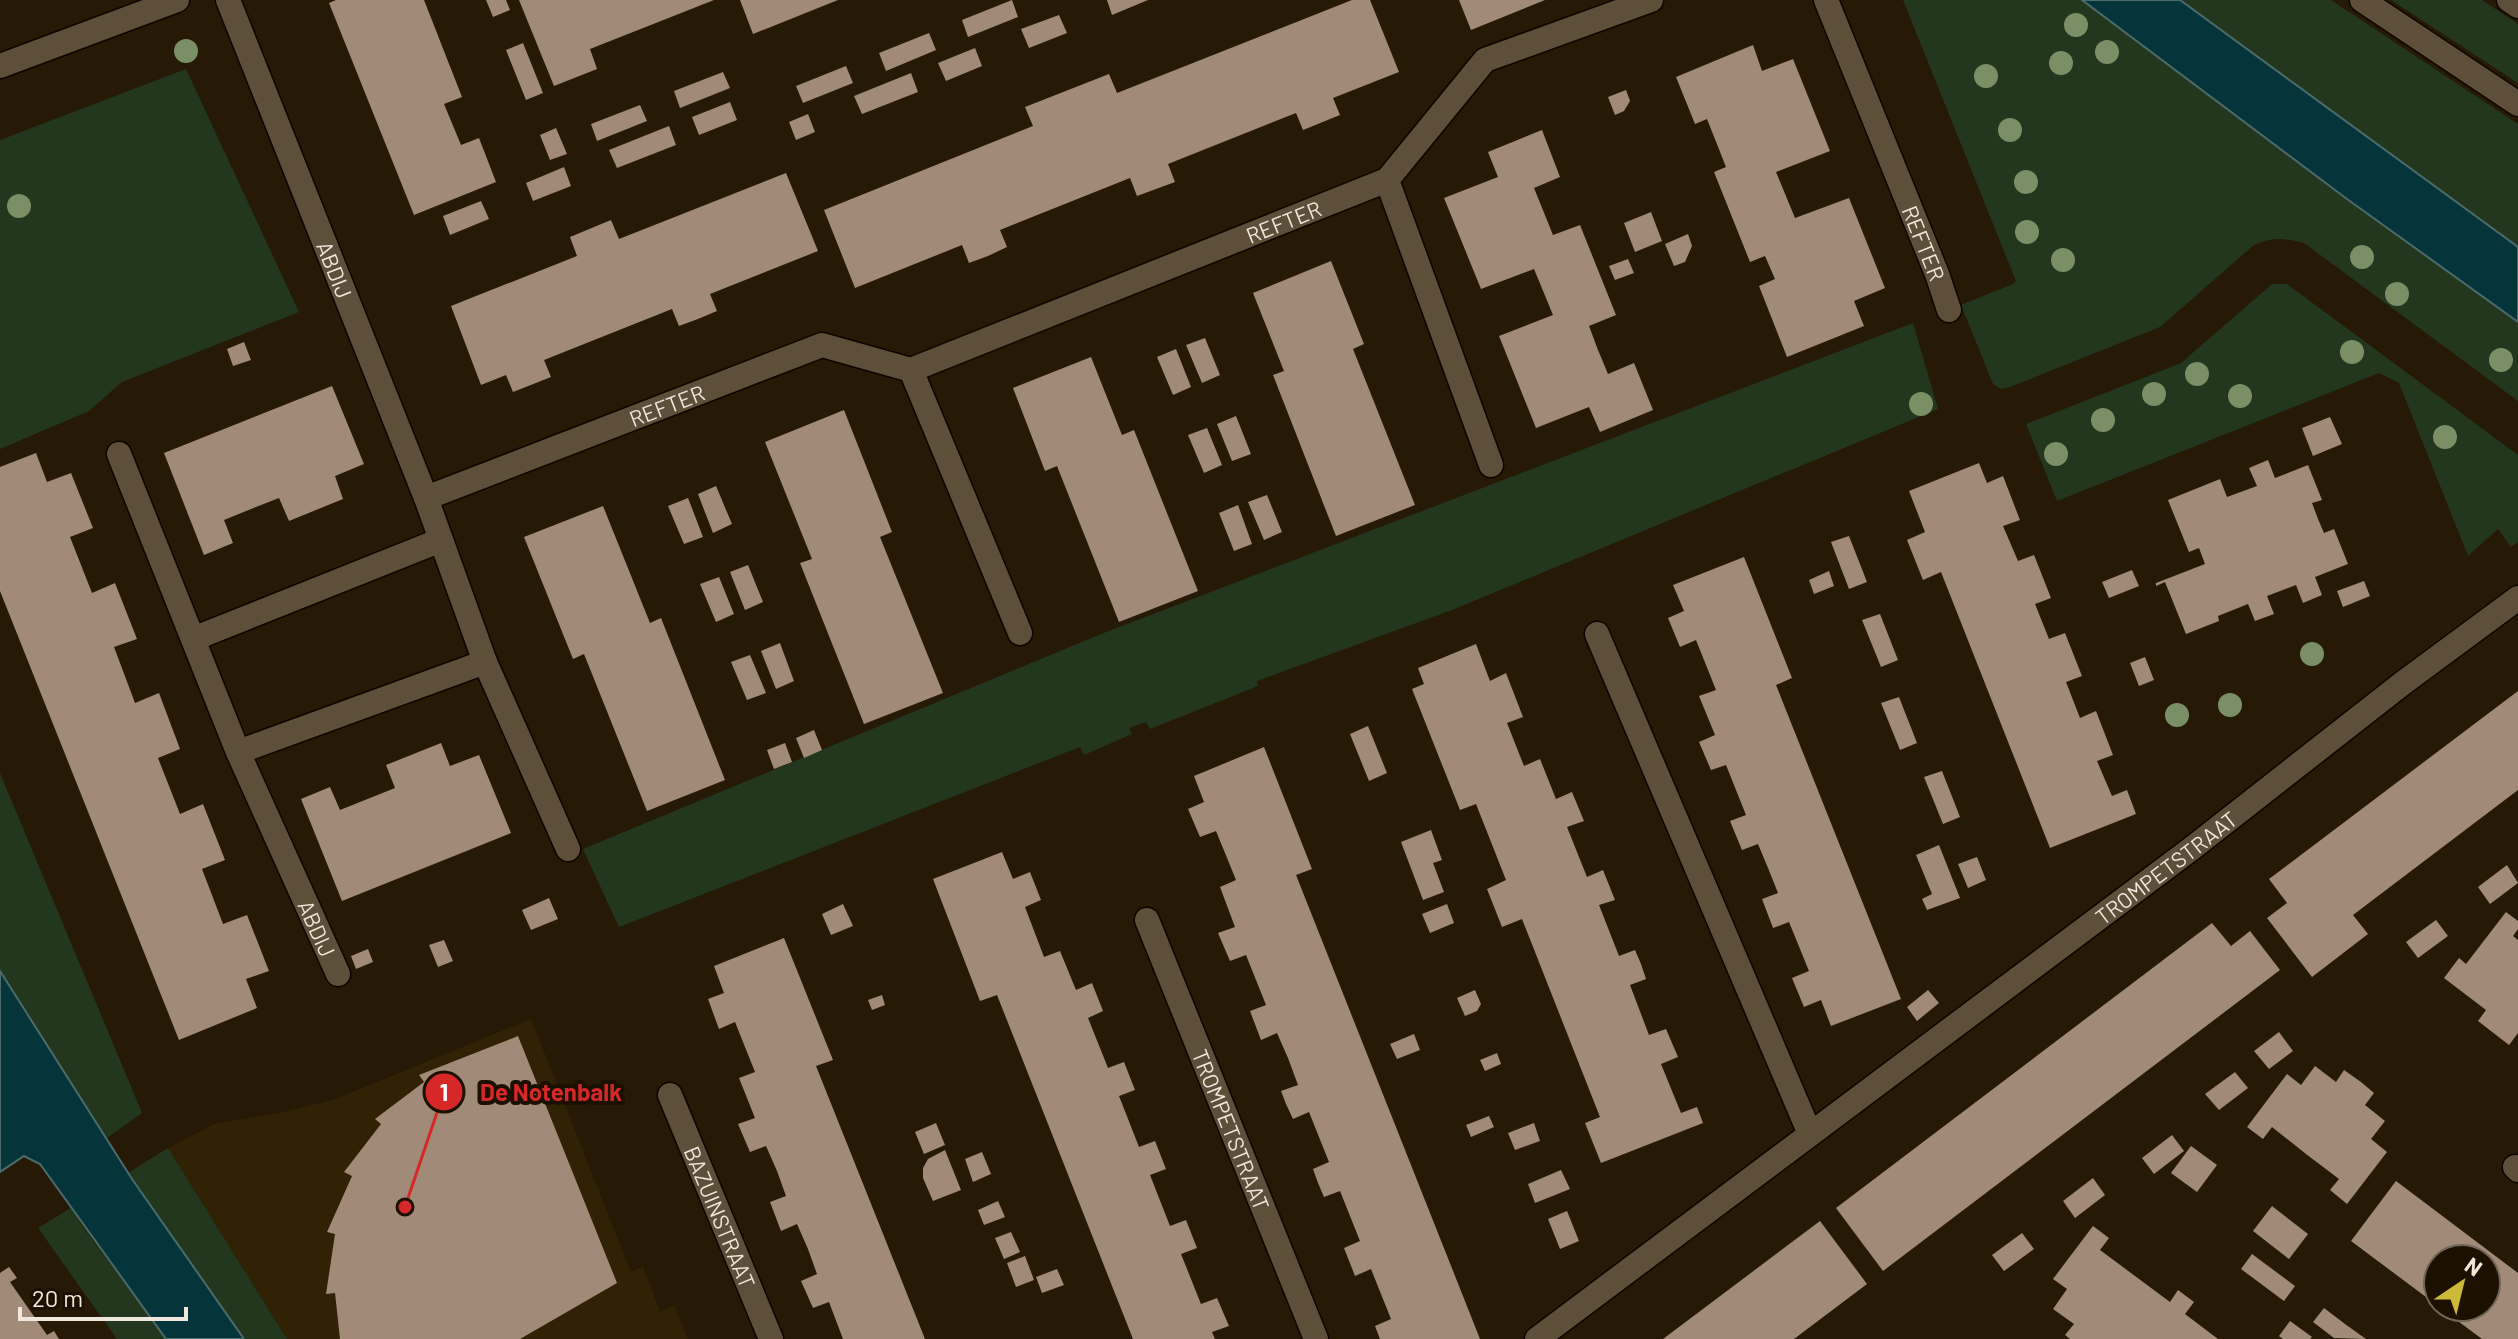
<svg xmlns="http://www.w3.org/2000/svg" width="2518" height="1339" font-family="Barlow,sans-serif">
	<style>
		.built { fill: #312105 }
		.green { fill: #23361e }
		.water { fill: #05353a; stroke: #4c6b6b; stroke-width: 2 }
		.building { fill: #a28a79 }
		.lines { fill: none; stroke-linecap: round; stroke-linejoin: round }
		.street-casing { stroke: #0f0500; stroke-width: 27 }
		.secondary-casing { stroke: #0f0500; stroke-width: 27 }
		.street { stroke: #5d4f3a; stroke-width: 24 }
		.secondary { stroke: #5d4f3a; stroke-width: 24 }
		.tree { fill: #7b8f67 }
		.labels { text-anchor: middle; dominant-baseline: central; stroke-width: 8; stroke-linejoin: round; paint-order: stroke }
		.street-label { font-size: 22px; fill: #f0e8dc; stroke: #1c1100 }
		.leader { fill: none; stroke: #d62828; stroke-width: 3 }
		.callout-dot { fill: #d62828; stroke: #1c1100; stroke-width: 3 }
		.mark-label { font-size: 24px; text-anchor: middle; font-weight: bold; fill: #fff }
		.callout-label { font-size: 24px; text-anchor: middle; font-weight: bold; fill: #d62828; stroke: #1c1100; stroke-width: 8; stroke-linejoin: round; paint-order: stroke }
	</style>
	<rect width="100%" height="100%" fill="#261a06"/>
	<path class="built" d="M531 1019 631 1272 643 1266 660 1312 674 1305 688 1339H287L168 1148 214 1124 283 1112 333 1100Z"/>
	<path class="green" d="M1903 0H2082L2347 199 2518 322V401L2304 243C2285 238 2272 237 2254 245L2160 327 2010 387 2001 389 1993 384 1961 305 2013 284 2016 281Z
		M2180 0H2331L2518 124V247Z
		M2391 0H2482L2518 24V83Z
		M186 69 299 312 122 382 89 411 0 449V140Z
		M2272 284H2287L2518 455V542L2511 547 2498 529 2468 556 2399 383 2379 373 2057 501 2026 424 2181 363Z
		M1913 323 1938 409 1452 610 1257 681 1258 686 1150 729 1146 722 1129 728 1132 734 1084 755 1080 747 619 927 583 849 1101 634Z
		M0 773 142 1113 107 1138 0 971Z
		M168 1148 287 1339H244L128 1173Z
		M71 1208 83 1227 166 1339H117L38 1228Z"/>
	<path class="water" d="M2082 0H2180L2518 247V322L2347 199Z
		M0 971 132 1179 244 1339H166L40 1164 24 1156 0 1172Z"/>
	<path class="building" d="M336 0H424L462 97 444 104 461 145 479 138 496 182 414 215 329 3Z
		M486 0H506L510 10 493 17Z
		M519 0H714L590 49 597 69 554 86Z
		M740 0H838L753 34Z
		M1012 0 1018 17 968 37 962 20Z
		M1107 0H1148L1112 15Z
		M1352 0H1370L1399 72 1333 98 1340 115 1303 130 1296 113 1168 164 1175 182 1137 196 1130 178 1000 230 1007 247 988 256 969 263 962 245 855 288 824 210 1033 126 1025 107 1109 74 1117 93Z
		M1459 0H1545L1471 30Z
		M1059 15 1067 33 1029 48 1021 29Z
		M929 33 936 50 886 71 879 53Z
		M523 43 543 93 526 100 506 50Z
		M1753 45 1762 71 1793 59 1830 151 1776 172 1795 218 1849 198 1885 288 1854 301 1864 326 1787 357 1759 286 1775 279 1765 256 1750 262 1714 172 1726 167 1707 119 1695 124 1676 77Z
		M975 48 982 66 946 81 938 63Z
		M846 66 853 83 803 103 796 86Z
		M723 72 730 88 680 108 674 91Z
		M911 73 918 92 862 114 854 96Z
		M1626 90 1630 101 1624 111 1615 115 1608 97Z
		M730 102 737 120 699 135 692 117Z
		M640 105 647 121 597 141 591 124Z
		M808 114 815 132 796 140 789 122Z
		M669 126 676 145 617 168 609 150Z
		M556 128 567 154 550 160 540 135Z
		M1542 130 1560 177 1534 188 1553 235 1580 225 1616 315 1589 326 1598 350 1608 374 1634 363 1653 410 1600 432 1589 407 1536 428 1499 336 1553 315 1534 269 1481 289 1444 198 1498 177 1488 152Z
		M564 167 571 186 533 201 526 183Z
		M786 173 818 251 710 294 717 311 698 319 679 326 672 309 544 360 551 377 513 392 506 375 481 385 451 306 577 256 570 237 611 220 619 239Z
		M481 201 489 219 450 235 443 216Z
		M1651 212 1662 241 1635 252 1624 223Z
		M1688 234 1692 246 1685 262 1674 266 1665 244Z
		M1628 259 1634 273 1615 280 1609 266Z
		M1331 261 1364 344 1353 349 1415 505 1336 536 1273 375 1284 371 1253 293Z
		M1205 338 1220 375 1202 383 1186 345Z
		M244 342 251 360 233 366 227 349Z
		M1176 349 1191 387 1173 395 1157 357Z
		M1091 357 1122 435 1134 430 1198 591 1119 622 1057 466 1045 471 1013 388Z
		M332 386 364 464 335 476 343 499 289 521 279 498 251 509 224 520 233 543 204 555 164 453Z
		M844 410 892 532 880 537 943 693 864 724 800 563 812 559 765 442Z
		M1236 416 1251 454 1232 461 1217 424Z
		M2330 417 2342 444 2313 456 2302 428Z
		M1207 428 1222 465 1204 473 1188 435Z
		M36 453 47 482 71 473 93 528 70 537 92 593 115 583 137 639 114 647 135 703 159 693 180 749 158 758 180 814 203 804 225 860 202 869 223 924 247 915 269 971 246 979 257 1008 179 1040 0 591V467Z
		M2268 460 2275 478 2308 465 2322 500 2312 503 2318 519 2324 533 2334 529 2348 564 2315 577 2322 595 2303 603 2296 585 2267 596 2274 614 2255 621 2248 604 2218 616 2219 621 2186 634 2165 582 2156 586V583L2205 564 2199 548 2189 552 2168 500 2220 479 2227 497 2257 486 2249 468Z
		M1979 463 1987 483 2003 476 2020 520 2003 526 2018 561 2034 555 2051 598 2035 604 2049 639 2065 633 2082 676 2066 682 2080 718 2096 711 2113 755 2097 761 2112 796 2127 790 2136 814 2050 848 1941 572 1923 580 1907 540 1925 532 1909 491Z
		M716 486 732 524 713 533 698 494Z
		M1267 495 1282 532 1264 540 1248 502Z
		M688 498 703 537 684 544 668 506Z
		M1238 505 1252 544 1234 551 1219 513Z
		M603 506 650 623 661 618 725 780 647 811 584 654 573 659 524 537Z
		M1849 536 1867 582 1849 589 1831 542Z
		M1744 557 1792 678 1776 685 1901 999 1831 1026 1821 1000 1804 1007 1792 978 1809 971 1789 922 1773 928 1762 899 1778 893 1768 868 1758 844 1742 850 1730 821 1746 815 1726 765 1711 770 1699 742 1715 735 1699 696 1716 690 1696 640 1680 647 1668 618 1684 611 1673 585Z
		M748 565 763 602 745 610 730 572Z
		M2132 570 2139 586 2109 598 2102 582Z
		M1829 571 1834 586 1814 594 1809 580Z
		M719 577 734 614 716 622 700 584Z
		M2364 581 2370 596 2343 607 2337 591Z
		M1880 614 1898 660 1881 667 1862 620Z
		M780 643 794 681 776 689 761 651Z
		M1476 644 1490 681 1506 673 1523 717 1507 723 1524 766 1540 759 1556 799 1572 792 1584 821 1567 827 1587 877 1603 870 1615 900 1599 905 1619 956 1635 950 1641 964 1646 979 1630 985 1649 1035 1666 1029 1678 1057 1661 1064 1681 1113 1697 1107 1703 1123 1601 1163 1585 1123 1600 1117 1522 919 1502 927 1487 889 1506 880 1476 804 1460 810 1412 689 1424 684 1418 668Z
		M750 655 766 693 747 700 731 662Z
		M2145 657 2154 680 2139 686 2130 663Z
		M2518 691V790L2353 915 2368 934 2312 977 2267 918 2287 903 2269 879Z
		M1899 697 1917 743 1900 750 1881 703Z
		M1368 726 1387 773 1369 781 1350 734Z
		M814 730 822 750 804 758 796 738Z
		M441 743 450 766 479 755 511 833 342 901 301 799 330 787 340 810 395 788 386 765Z
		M785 743 792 762 774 769 767 750Z
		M1264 747 1312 869 1296 875 1480 1339H1380L1375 1326 1391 1319 1371 1269 1355 1276 1344 1248 1360 1241 1340 1191 1324 1197 1318 1183 1313 1169 1329 1162 1309 1112 1293 1119 1286 1104 1281 1091 1298 1085 1288 1058 1277 1033 1261 1040 1250 1011 1266 1005 1246 955 1230 961 1218 933 1235 927 1220 887 1236 880 1216 831 1200 837 1188 809 1204 802 1194 776Z
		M1942 771 1960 817 1943 824 1924 777Z
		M1431 830 1442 860 1433 863 1444 892 1423 900 1401 842Z
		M1939 845 1960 898 1927 910 1922 899 1932 894 1916 855Z
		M1002 852 1013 879 1030 872 1041 900 1025 907 1044 957 1060 951 1076 990 1092 983 1103 1011 1088 1018 1108 1068 1124 1062 1135 1090 1119 1096 1139 1147 1155 1141 1166 1169 1150 1175 1170 1226 1186 1220 1197 1248 1181 1254 1201 1304 1217 1298 1229 1326 1212 1332 1215 1339H1133L997 995 980 1001 933 879Z
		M1977 857 1986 880 1968 888 1958 864Z
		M2507 865 2518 883 2490 904 2478 887Z
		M549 898 558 919 531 930 522 910Z
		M843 904 853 926 831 935 822 914Z
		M1447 904 1454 923 1430 933 1422 914Z
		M2506 912 2518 921V929L2513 936 2518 940V1033L2509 1045 2478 1021 2486 1010 2444 978 2459 958 2466 964Z
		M2436 920 2448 936 2418 958 2406 942Z
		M2212 923 2231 946 2250 931 2280 970 1883 1271 1836 1208Z
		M784 938 833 1060 816 1066 925 1339H843L829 1302 813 1308 801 1281 817 1274 808 1249 797 1224 781 1231 770 1202 786 1196 777 1171 766 1146 750 1152 738 1124 755 1118 739 1078 755 1072 735 1022 719 1029 708 999 724 993 714 966Z
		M444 940 453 961 438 967 429 945Z
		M368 949 373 962 356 969 351 956Z
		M1475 990 1481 1004 1477 1011 1465 1016 1457 998Z
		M1928 990 1939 1003 1917 1021 1907 1007Z
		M882 995 885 1005 872 1010 868 1000Z
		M2279 1032 2293 1051 2269 1069 2254 1051Z
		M1414 1034 1420 1050 1397 1059 1390 1044Z
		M518 1036 617 1283 520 1339H340L335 1293 326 1294 335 1234 327 1232 352 1176 344 1172 381 1124 375 1119 424 1082 419 1075Z
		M1497 1053 1501 1064 1485 1071 1480 1060Z
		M2315 1066 2336 1082 2344 1070 2361 1082 2374 1093 2365 1105 2385 1121 2371 1139 2387 1152 2347 1204 2330 1190 2339 1179 2306 1154 2272 1127 2263 1139 2247 1127 2287 1074 2301 1085Z
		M2235 1072 2248 1088 2219 1110 2205 1094Z
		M1489 1116 1494 1127 1471 1137 1466 1125Z
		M936 1123 945 1145 924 1154 915 1132Z
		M1534 1123 1540 1141 1515 1150 1508 1133Z
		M2172 1135 2184 1151 2154 1174 2142 1158Z
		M2191 1146 2217 1165 2197 1192 2171 1173Z
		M945 1150 961 1190 933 1201 923 1178V1168L928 1159Z
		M982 1152 991 1174 973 1182 965 1159Z
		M1561 1170 1570 1189 1535 1203 1528 1184Z
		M2093 1178 2105 1195 2075 1218 2063 1201Z
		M2396 1181 2518 1273V1339H2482L2439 1307H2486V1259H2438V1306L2351 1241Z
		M998 1201 1005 1217 984 1225 978 1210Z
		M2272 1206 2308 1234 2289 1259 2253 1231Z
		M1567 1211 1579 1241 1560 1249 1548 1219Z
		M1820 1221 1867 1284 1794 1339H1663Z
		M2093 1226 2109 1238 2100 1250 2170 1302 2178 1290 2194 1302 2185 1314 2218 1339H2070L2065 1335 2074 1324 2053 1309 2067 1289 2053 1279Z
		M1011 1232 1020 1252 1004 1259 995 1238Z
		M2022 1233 2034 1249 2004 1271 1992 1255Z
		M2252 1254 2295 1286 2284 1301 2241 1269Z
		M1025 1256 1034 1280 1016 1287 1007 1263Z
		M9 1267 17 1278 10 1282 47 1335 54 1331 59 1339H0V1273Z
		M1057 1269 1064 1285 1042 1293 1036 1277Z
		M2324 1308 2345 1324 2366 1339 2334 1338 2313 1322Z
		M2290 1321 2312 1337 2310 1339H2283L2279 1336Z"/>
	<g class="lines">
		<g class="street-casing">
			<g id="street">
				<path id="s1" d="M228 0 426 498 485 662 568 849"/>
				<path id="s2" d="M1826 0 1937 274 1949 310"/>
				<path d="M0 66 177 0"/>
				<path d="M1387 180 1491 465"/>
				<path d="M911 370 1020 633"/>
				<path id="s3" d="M119 454 238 752 338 974"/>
				<path id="s4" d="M426 498 822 345 911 370 1387 180 1485 60 1651 0"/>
				<path d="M1597 634 1810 1134"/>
				<path d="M193 639 441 540"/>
				<path d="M238 752 485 662"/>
				<path id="s5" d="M1147 920 1316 1339"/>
				<path id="s6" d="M670 1095 771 1339"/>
				<path d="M2515 1167 2518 1170"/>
				<path id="s7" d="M1537 1339 2191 849 2403 683 2518 598"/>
			</g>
		</g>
		<g class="secondary-casing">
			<path id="secondary" d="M2362 0 2518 104
				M2509 0 2518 6"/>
		</g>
		<use href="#street" class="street"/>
		<use href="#secondary" class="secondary"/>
	</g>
	<g class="tree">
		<circle cx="2076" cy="25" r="12"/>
		<circle cx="186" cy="51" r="12"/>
		<circle cx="2107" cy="52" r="12"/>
		<circle cx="2061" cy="63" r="12"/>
		<circle cx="1986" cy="76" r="12"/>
		<circle cx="2010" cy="130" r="12"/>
		<circle cx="2026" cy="182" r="12"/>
		<circle cx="19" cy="206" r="12"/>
		<circle cx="2027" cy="232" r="12"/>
		<circle cx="2362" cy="257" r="12"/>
		<circle cx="2063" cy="260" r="12"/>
		<circle cx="2397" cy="294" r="12"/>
		<circle cx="2352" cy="352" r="12"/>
		<circle cx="2501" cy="360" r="12"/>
		<circle cx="2197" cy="374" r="12"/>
		<circle cx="2154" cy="394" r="12"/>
		<circle cx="2240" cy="396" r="12"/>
		<circle cx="1921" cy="404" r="12"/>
		<circle cx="2103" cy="420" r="12"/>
		<circle cx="2445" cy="437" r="12"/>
		<circle cx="2056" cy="454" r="12"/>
		<circle cx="2312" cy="654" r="12"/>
		<circle cx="2230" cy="705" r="12"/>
		<circle cx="2177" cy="715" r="12"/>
	</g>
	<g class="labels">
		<g class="street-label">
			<text stroke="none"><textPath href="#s4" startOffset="918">REFTER</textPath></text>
			<text stroke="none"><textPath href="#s2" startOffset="262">REFTER</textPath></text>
			<text stroke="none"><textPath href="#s1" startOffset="290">ABDIJ</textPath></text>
			<text stroke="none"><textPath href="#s4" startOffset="258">REFTER</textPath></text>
			<text stroke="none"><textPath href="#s7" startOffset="786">TROMPETSTRAAT</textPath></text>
			<text stroke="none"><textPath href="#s3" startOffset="514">ABDIJ</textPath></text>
			<text stroke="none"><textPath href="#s5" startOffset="226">TROMPETSTRAAT</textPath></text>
			<text stroke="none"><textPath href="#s6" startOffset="132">BAZUINSTRAAT</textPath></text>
		</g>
	</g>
	<path class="leader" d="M405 1207L444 1092"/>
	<g class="callout-dot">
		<circle cx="405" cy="1207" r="8"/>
		<circle cx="444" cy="1092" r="20"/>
	</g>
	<g class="mark-label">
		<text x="444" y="1101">1</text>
	</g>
	<g class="callout-label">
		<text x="551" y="1101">De Notenbalk</text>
	</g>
	<g transform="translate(2462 1283) rotate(35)"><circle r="38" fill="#1c1100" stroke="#716758" stroke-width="2"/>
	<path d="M0-6L14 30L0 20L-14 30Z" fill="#ccb939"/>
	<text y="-12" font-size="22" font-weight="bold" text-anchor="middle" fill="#f0e8dc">N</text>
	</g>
	<path d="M20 1307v12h166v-12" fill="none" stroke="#f0e8dc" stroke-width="4"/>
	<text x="32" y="1307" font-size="24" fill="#f0e8dc" stroke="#1c1100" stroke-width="6" paint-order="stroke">20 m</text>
</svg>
